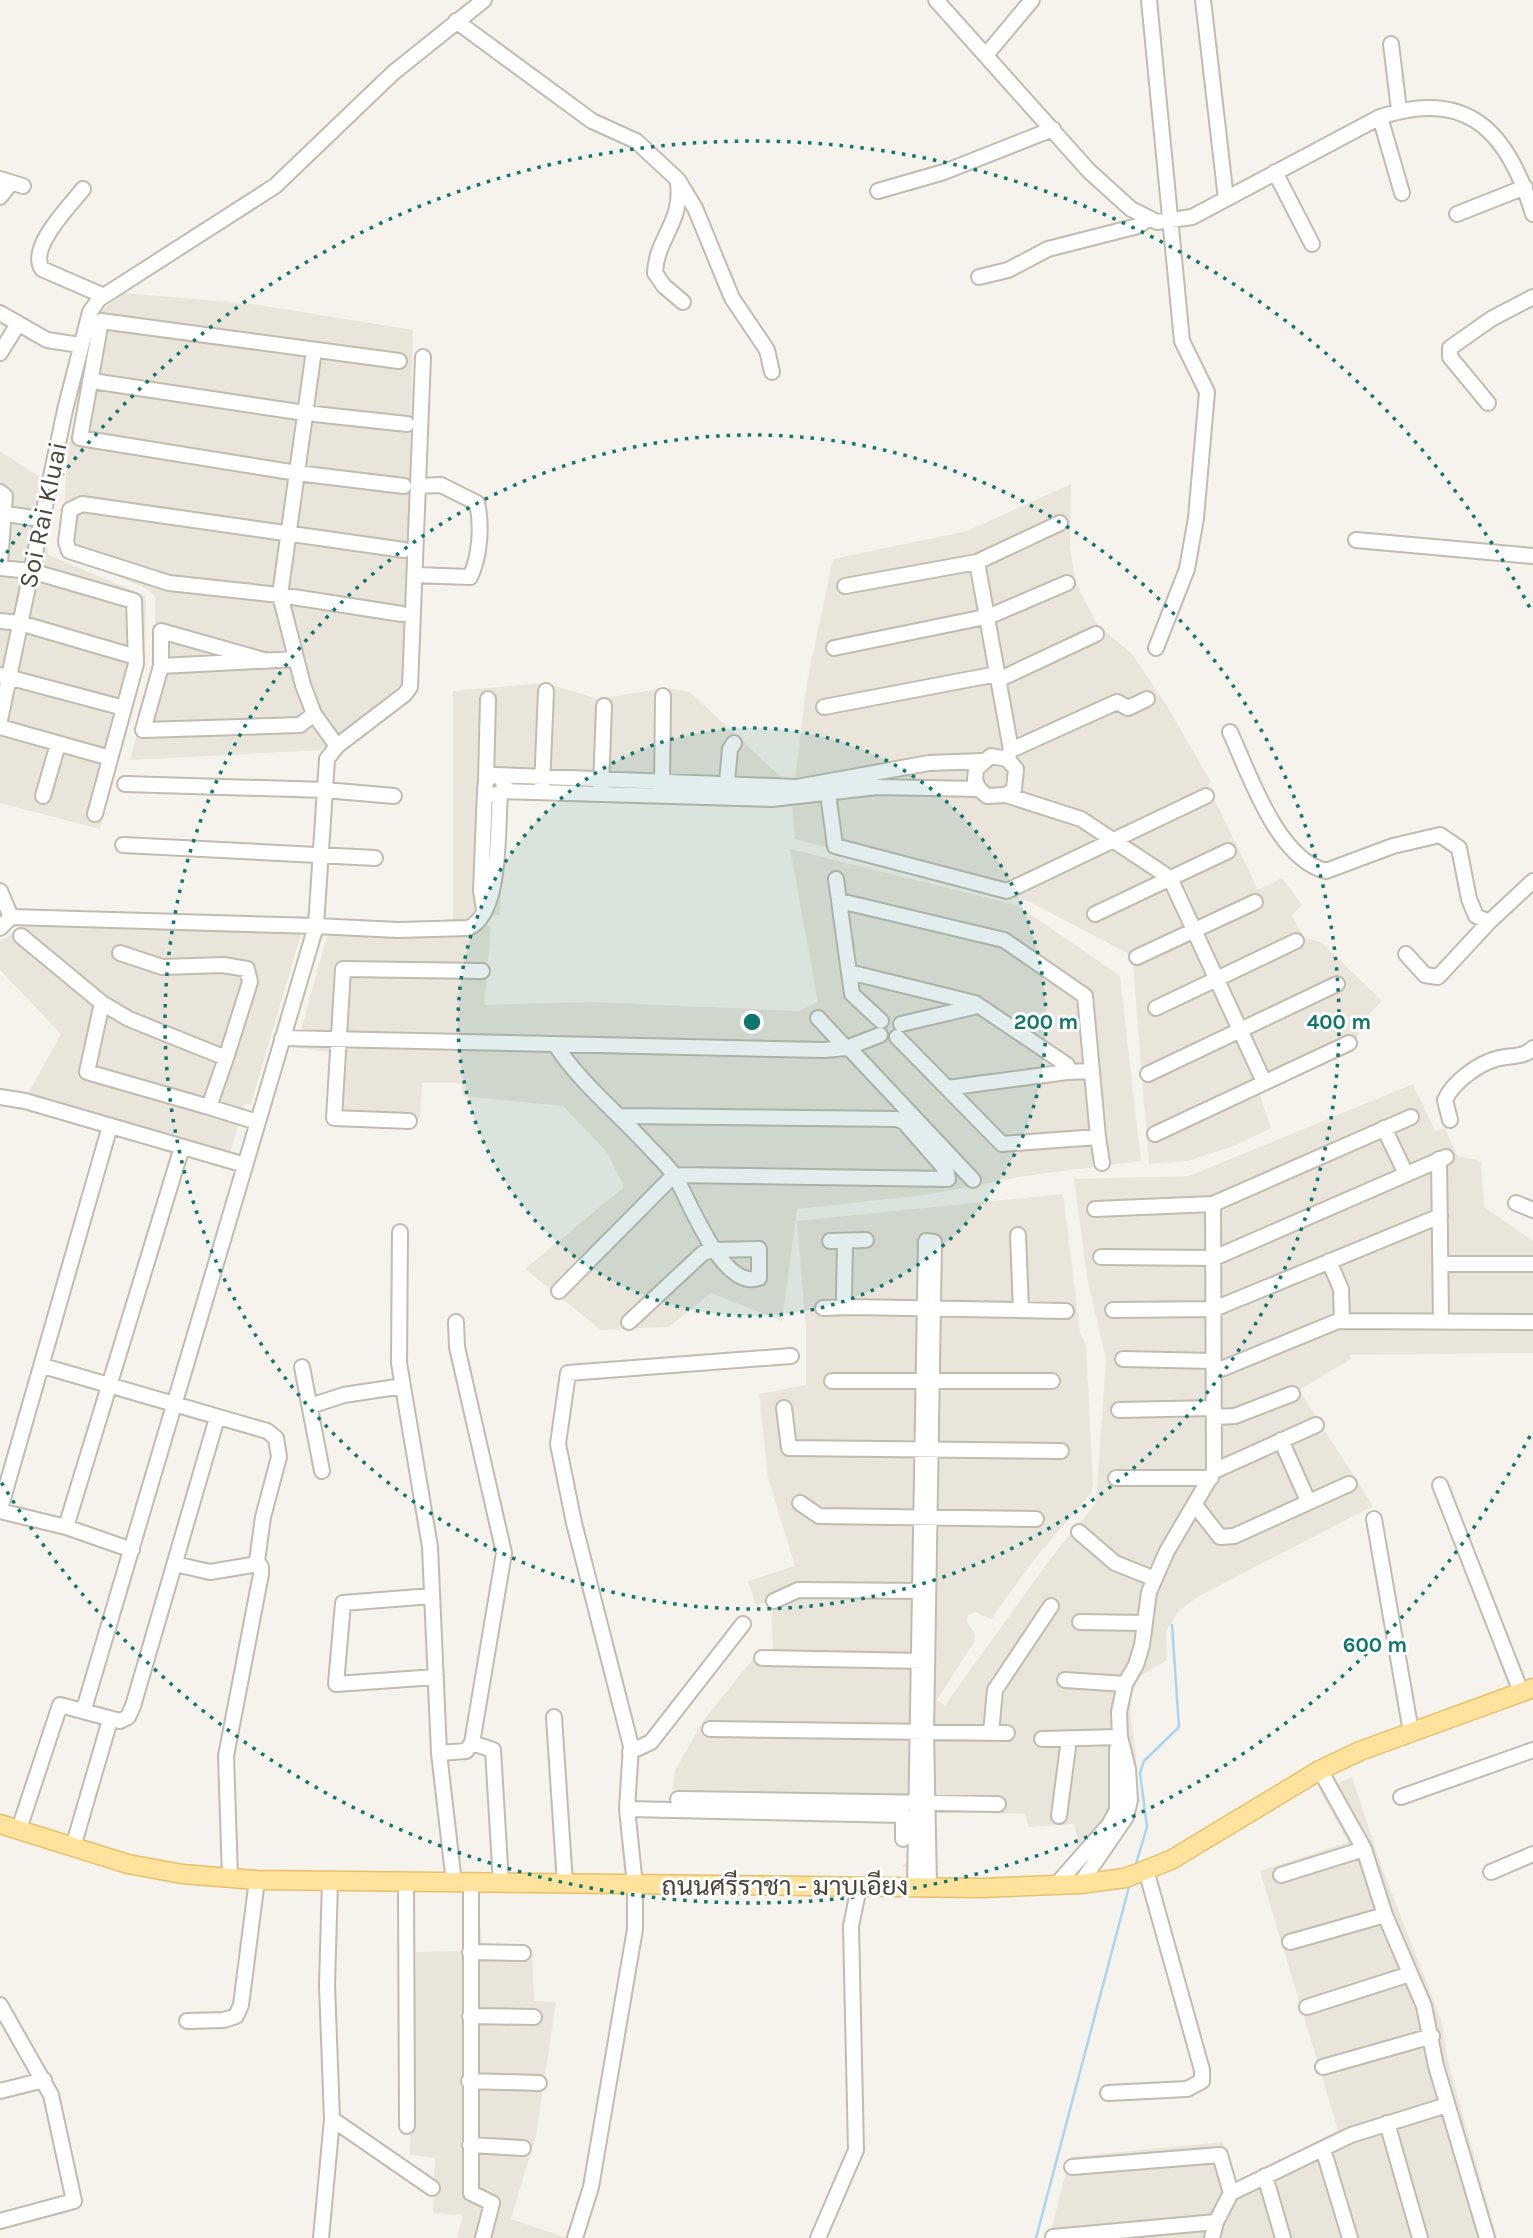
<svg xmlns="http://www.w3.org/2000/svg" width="1533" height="2238" font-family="Karla,Sarabun,sans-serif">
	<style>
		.residential { fill: #eae5da }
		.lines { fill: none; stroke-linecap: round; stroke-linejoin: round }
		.stream { stroke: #a9d4f2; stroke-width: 2.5 }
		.minor-casing { stroke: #c2bbae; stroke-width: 18 }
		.major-casing { stroke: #e6c16a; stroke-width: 21 }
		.minor { stroke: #fff; stroke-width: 14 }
		.major { stroke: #ffe39c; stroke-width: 18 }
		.ring { fill: none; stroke: #0f766e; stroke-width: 3.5; stroke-dasharray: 3.5 7 }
		.labels { text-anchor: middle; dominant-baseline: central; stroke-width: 6; stroke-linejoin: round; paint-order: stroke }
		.street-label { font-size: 26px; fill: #4b4439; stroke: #fff }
		.centre { fill: #0f766e; stroke: #fff; stroke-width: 3.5 }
		.ring-label { font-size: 21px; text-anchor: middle; font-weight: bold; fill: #0f766e; stroke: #fff; stroke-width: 6; stroke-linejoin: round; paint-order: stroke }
	</style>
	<rect width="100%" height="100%" fill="#f6f3ec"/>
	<path class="residential" d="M124 293 253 304 413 330 404 682 321 750 130 760 156 664 155 597 148 589 61 553 68 448 94 326 100 312Z
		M0 451 44 480 48 555 146 596 145 660 100 829 0 803Z
		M1071 484 1070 548 1076 583 1097 624 1132 654 1167 706 1211 782 1208 786 1258 890 1282 878 1302 905 1292 915 1304 938 1321 942 1382 1001 1362 1022 1353 1052 1258 1090 1271 1128 1234 1146 1188 1161 1149 1164 1133 965 1127 953 1030 902 795 839 792 805 505 800 500 915 453 921V691L544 683 598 699 665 688 690 692 783 779H795L807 682 833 559 967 531Z
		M790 849 1017 905 1120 976 1141 1161 1024 1176 932 1194 797 1209 782 1321 711 1293 669 1327 601 1330 525 1269 624 1187 607 1152 563 1106 463 1096 461 1083H422L420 1118 330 1120V1052L296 1048 329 929 491 926 484 1005 591 1002 799 1011 818 1002Z
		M27 925 301 934 251 1104 244 1105 230 1153 26 1097 61 1034 0 970V941Z
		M1413 1084 1435 1131 1445 1128 1457 1156 1481 1161 1484 1207 1533 1241V1353L1350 1355 1351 1359 1299 1390 1373 1506 1197 1597 1177 1613 1166 1632 1167 1660 1139 1677 1132 1695 1130 1711 1136 1756 1134 1809 1127 1829 1099 1864 1079 1846 1074 1824 1029 1827 1025 1814 934 1812 933 1859 939 1868 901 1867 910 1860 911 1814 908 1811 671 1804 675 1771 703 1721 758 1653H773L771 1602 756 1605 748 1581 795 1566 768 1478 759 1394 806 1385V1328L797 1221 1063 1194 1080 1332 1086 1345 1093 1484 1091 1493 1037 1556 991 1619 975 1612 968 1615 967 1622 975 1634 974 1642 937 1700 945 1705 1048 1562 1096 1503 1106 1360 1087 1277 1074 1179 1189 1176Z
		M1352 1777 1382 1868 1442 2022 1447 2058 1497 2238H1049L1070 2157 1223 2142 1236 2183 1338 2130 1260 1871 1348 1842 1320 1791Z
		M467 1928H481L482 1951 532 1949 534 2001 556 2002 536 2135 511 2219 567 2238H457L463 2215 433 2213 435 2158 410 2155 416 1952 468 1951Z"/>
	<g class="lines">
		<path class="stream" d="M1135 1867 1147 1827 1140 1773 1144 1761 1179 1727 1172 1625
			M1036 2238 1130 1883"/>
		<g class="minor-casing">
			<path id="minor" d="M936 0 1089 171 1131 209 1157 222 1192 217 1380 117C1469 87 1509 134 1533 214
				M1149 0 1182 341 1207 392 1196 518 1187 569 1156 648
				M1203 0 1226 199
				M456 21 592 121 636 141 678 180 695 208 732 298 767 350 772 372
				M1391 44 1399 110
				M986 55 1032 0
				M1380 117 1402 193
				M1275 172 1312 244
				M0 179 23 186
				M678 184C683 222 656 239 655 273L664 286 683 302
				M83 189C70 206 28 247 42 269L104 296
				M878 191 944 172 1053 129
				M0 197 11 183
				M1457 214 1525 187
				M979 277 1008 270 1048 249 1138 226 1148 219
				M0 313 47 340 80 345
				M314 350 280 595 303 685 314 714 337 746
				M0 353 18 324
				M423 357 410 687 405 694 337 746 327 759 316 926 398 930 468 928C502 915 497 828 500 795
				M399 361 101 321 80 438 297 473 404 486
				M92 381 305 413 407 424
				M1488 403 1450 357V348L1491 319 1533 297
				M0 492 5 496 0 563
				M0 513 33 518
				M1356 540 1533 556
				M977 562 1011 750 1007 759
				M0 568 31 571 134 601 136 664 95 814
				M415 575 470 577C480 557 482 525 477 503L441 485 418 486
				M845 586 977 562 1060 523
				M402 614 280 595 169 583 69 551 66 542 70 510 82 504 404 550
				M0 621 20 623 136 657
				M834 648 990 616 1067 583
				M267 661 161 631V666L295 659
				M161 666 143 730 300 725 314 714
				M0 675 124 708
				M998 680 1096 634
				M824 707 997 674
				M0 720 65 410 90 312 99 299 275 186 393 73 484 0
				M0 727 110 758
				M1230 732C1249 773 1277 859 1326 871L1393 846 1440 835 1459 848 1469 899 1476 916 1489 922 1533 881
				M1011 750 1117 702 1128 708 1147 699
				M500 777 505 786 500 795 489 794 485 790 486 780 495 775 797 787 929 763 982 761
				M486 780 488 699
				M125 784 325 790 394 796
				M827 786 835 846 1007 891 1206 796
				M542 787 546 691
				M601 788 604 706
				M662 789 663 696
				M503 791 772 799 877 787 979 789
				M726 792 730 749 734 743
				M1006 795 1014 789 1016 769 1007 759 991 756 976 769 975 780 979 789 987 796 1006 795 1081 819 1170 878 1264 1082
				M43 796 58 744
				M123 845 375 858
				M836 879 852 994 881 1021
				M0 891 11 917
				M840 901 1004 940 1085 996 1098 1137
				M484 910 481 891 485 790
				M1095 914 1228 851
				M0 928 11 917 316 926 84 1709
				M21 936 102 1003 129 1019 226 1058 209 1107 257 1122
				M120 953 162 967 223 965 247 969 250 982 226 1058
				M1406 954 1425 975 1438 977 1489 922
				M1137 957 1255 902
				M849 972 975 1003 1067 1065V1072L1092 1071
				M102 1003 87 1072 209 1107
				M1156 1008 1296 941
				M818 1018 846 1048
				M901 1024 978 1006
				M897 1037 1002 1144 1098 1137 1102 1163
				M282 1038 824 1050 846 1048 880 1035
				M555 1044C579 1082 617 1112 648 1146 657 1156 669 1166 676 1178 690 1202 723 1291 759 1278V1249L713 1250 703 1253 629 1322
				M848 1047 973 1180
				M1148 1074 1337 984
				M947 1088 1067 1072
				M0 1097 25 1101 245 1165
				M1450 1120 1445 1100C1453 1082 1478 1064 1496 1059 1509 1055 1524 1058 1533 1048
				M409 1121 334 1118 343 969 482 971
				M1384 1128 1406 1174
				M1155 1134 1349 1043
				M1439 1159 1441 1322
				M1516 1203 1533 1210
				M1095 1209 1213 1204 1411 1117
				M400 1232 399 1363 430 1547 439 1753 454 1883
				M1018 1235 1021 1310
				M830 1241 866 1240
				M845 1241 844 1298 846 1304 851 1307 1066 1311
				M1101 1257 1214 1258 1446 1157
				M1329 1261 1341 1289 1342 1321
				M1442 1264H1533
				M559 1291 674 1175 948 1179 946 1170 904 1122 897 1119 621 1116
				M823 1308 851 1307
				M1113 1310 1214 1309 1440 1216
				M1123 1359 1214 1361
				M43 1366 267 1431 276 1438 279 1457 263 1517 257 1561 261 1567V1574L226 1756 230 1877
				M302 1367 322 1471
				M1214 1372 1338 1321 1533 1322
				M832 1381H1052
				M310 1406 344 1395 403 1386
				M784 1408 789 1448 1061 1451
				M1119 1410 1214 1408
				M1214 1417 1235 1416 1292 1394
				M1281 1440 1308 1501
				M1214 1471 1316 1425
				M1116 1478H1211
				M1440 1485 1521 1692
				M800 1503 819 1516 1036 1519
				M1195 1505 1220 1537 1234 1536 1349 1484
				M0 1509 110 1126
				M0 1511 66 1527 132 1550
				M1374 1519 1411 1732
				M66 1527 182 1147
				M1079 1532 1115 1563 1155 1579
				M175 1564 210 1572 252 1565 257 1561
				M432 1596 343 1603 336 1684 436 1677
				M774 1601 798 1590 928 1591
				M1080 1622 1145 1623
				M762 1658 926 1661
				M1065 1680 1125 1684
				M554 1717 565 1884
				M710 1729 1007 1733
				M991 1733 995 1690 1051 1606
				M1042 1739 1120 1737
				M472 1743 493 1750 501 1883
				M630 1752 651 1742 743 1624
				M439 1753 466 1751 472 1743 504 1553 457 1347 456 1322
				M1320 1770 1364 1849 1385 1915 1424 2006 1436 2066 1487 2238
				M1401 1797 1533 1750
				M678 1799 998 1804
				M627 1809 903 1815V1839
				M1059 1816 1069 1739
				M19 1829 60 1705 120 1721 128 1717 133 1706 217 1418
				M73 1847 110 1720
				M1491 1872 1533 1854
				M1281 1875 1364 1849
				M406 1882 407 2126
				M471 1883V2193L492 2203 483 2238
				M1080 1884 1126 1817 1130 1800 1128 1769 1120 1737 1119 1712 1125 1684 1136 1665 1142 1645 1149 1592 1167 1551 1214 1471 1213 1204
				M1056 1885 1109 1825 1117 1810V1749
				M915 1886 926 1241 934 1242 926 1732 929 1886
				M1290 1942 1385 1915
				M470 1952 523 1953
				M0 2005 51 2095 74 2201 0 2221
				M1307 2007 1410 1974
				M470 2016 534 2017
				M187 2021 224 2020 236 2016 241 2005 257 1880
				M1323 2067 1432 2036
				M469 2081 539 2083
				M0 2091 44 2080
				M1108 2093 1187 2089 1202 2081V2070L1146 1870
				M332 2119 432 2188
				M1387 2123 1420 2238
				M470 2145 523 2148
				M1323 2149 1350 2238
				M1072 2167 1220 2155 1231 2193
				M1265 2176 1283 2238
				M1053 2237 1216 2222
				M321 2238 332 2119 327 1985 330 1881
				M575 2238 591 2187 635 1929V1885L627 1809 631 1746 574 1523 558 1444 568 1373 791 1356
				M818 2238 856 2150 851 1926 859 1887
				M1212 2238 1216 2222 1231 2193 1351 2135 1447 2105"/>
		</g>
		<g class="major-casing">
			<path id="major" d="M0 1824 128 1864 182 1874 257 1880 982 1888 1080 1884 1125 1878 1171 1860 1320 1770 1360 1751 1533 1688"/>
		</g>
		<use href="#minor" class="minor"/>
		<use href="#major" class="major"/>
	</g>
	<circle cx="752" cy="1022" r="294" fill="#0f766e" fill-opacity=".12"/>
	<g class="ring">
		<circle cx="752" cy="1022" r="294"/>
		<circle cx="752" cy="1022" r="587"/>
		<path d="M1530 1436A881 881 0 0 1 1 1482M1 562A881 881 0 0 1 1530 608"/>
	</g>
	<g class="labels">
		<g class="street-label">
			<text transform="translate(43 515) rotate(-78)">Soi Rai Kluai</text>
			<text x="785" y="1886">ถนนศรีราชา - มาบเอียง</text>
		</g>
	</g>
	<circle cx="752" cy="1022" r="10" class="centre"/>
	<g class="ring-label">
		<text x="1046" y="1029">200 m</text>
		<text x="1339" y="1029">400 m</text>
		<text x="1375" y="1652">600 m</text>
	</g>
</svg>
